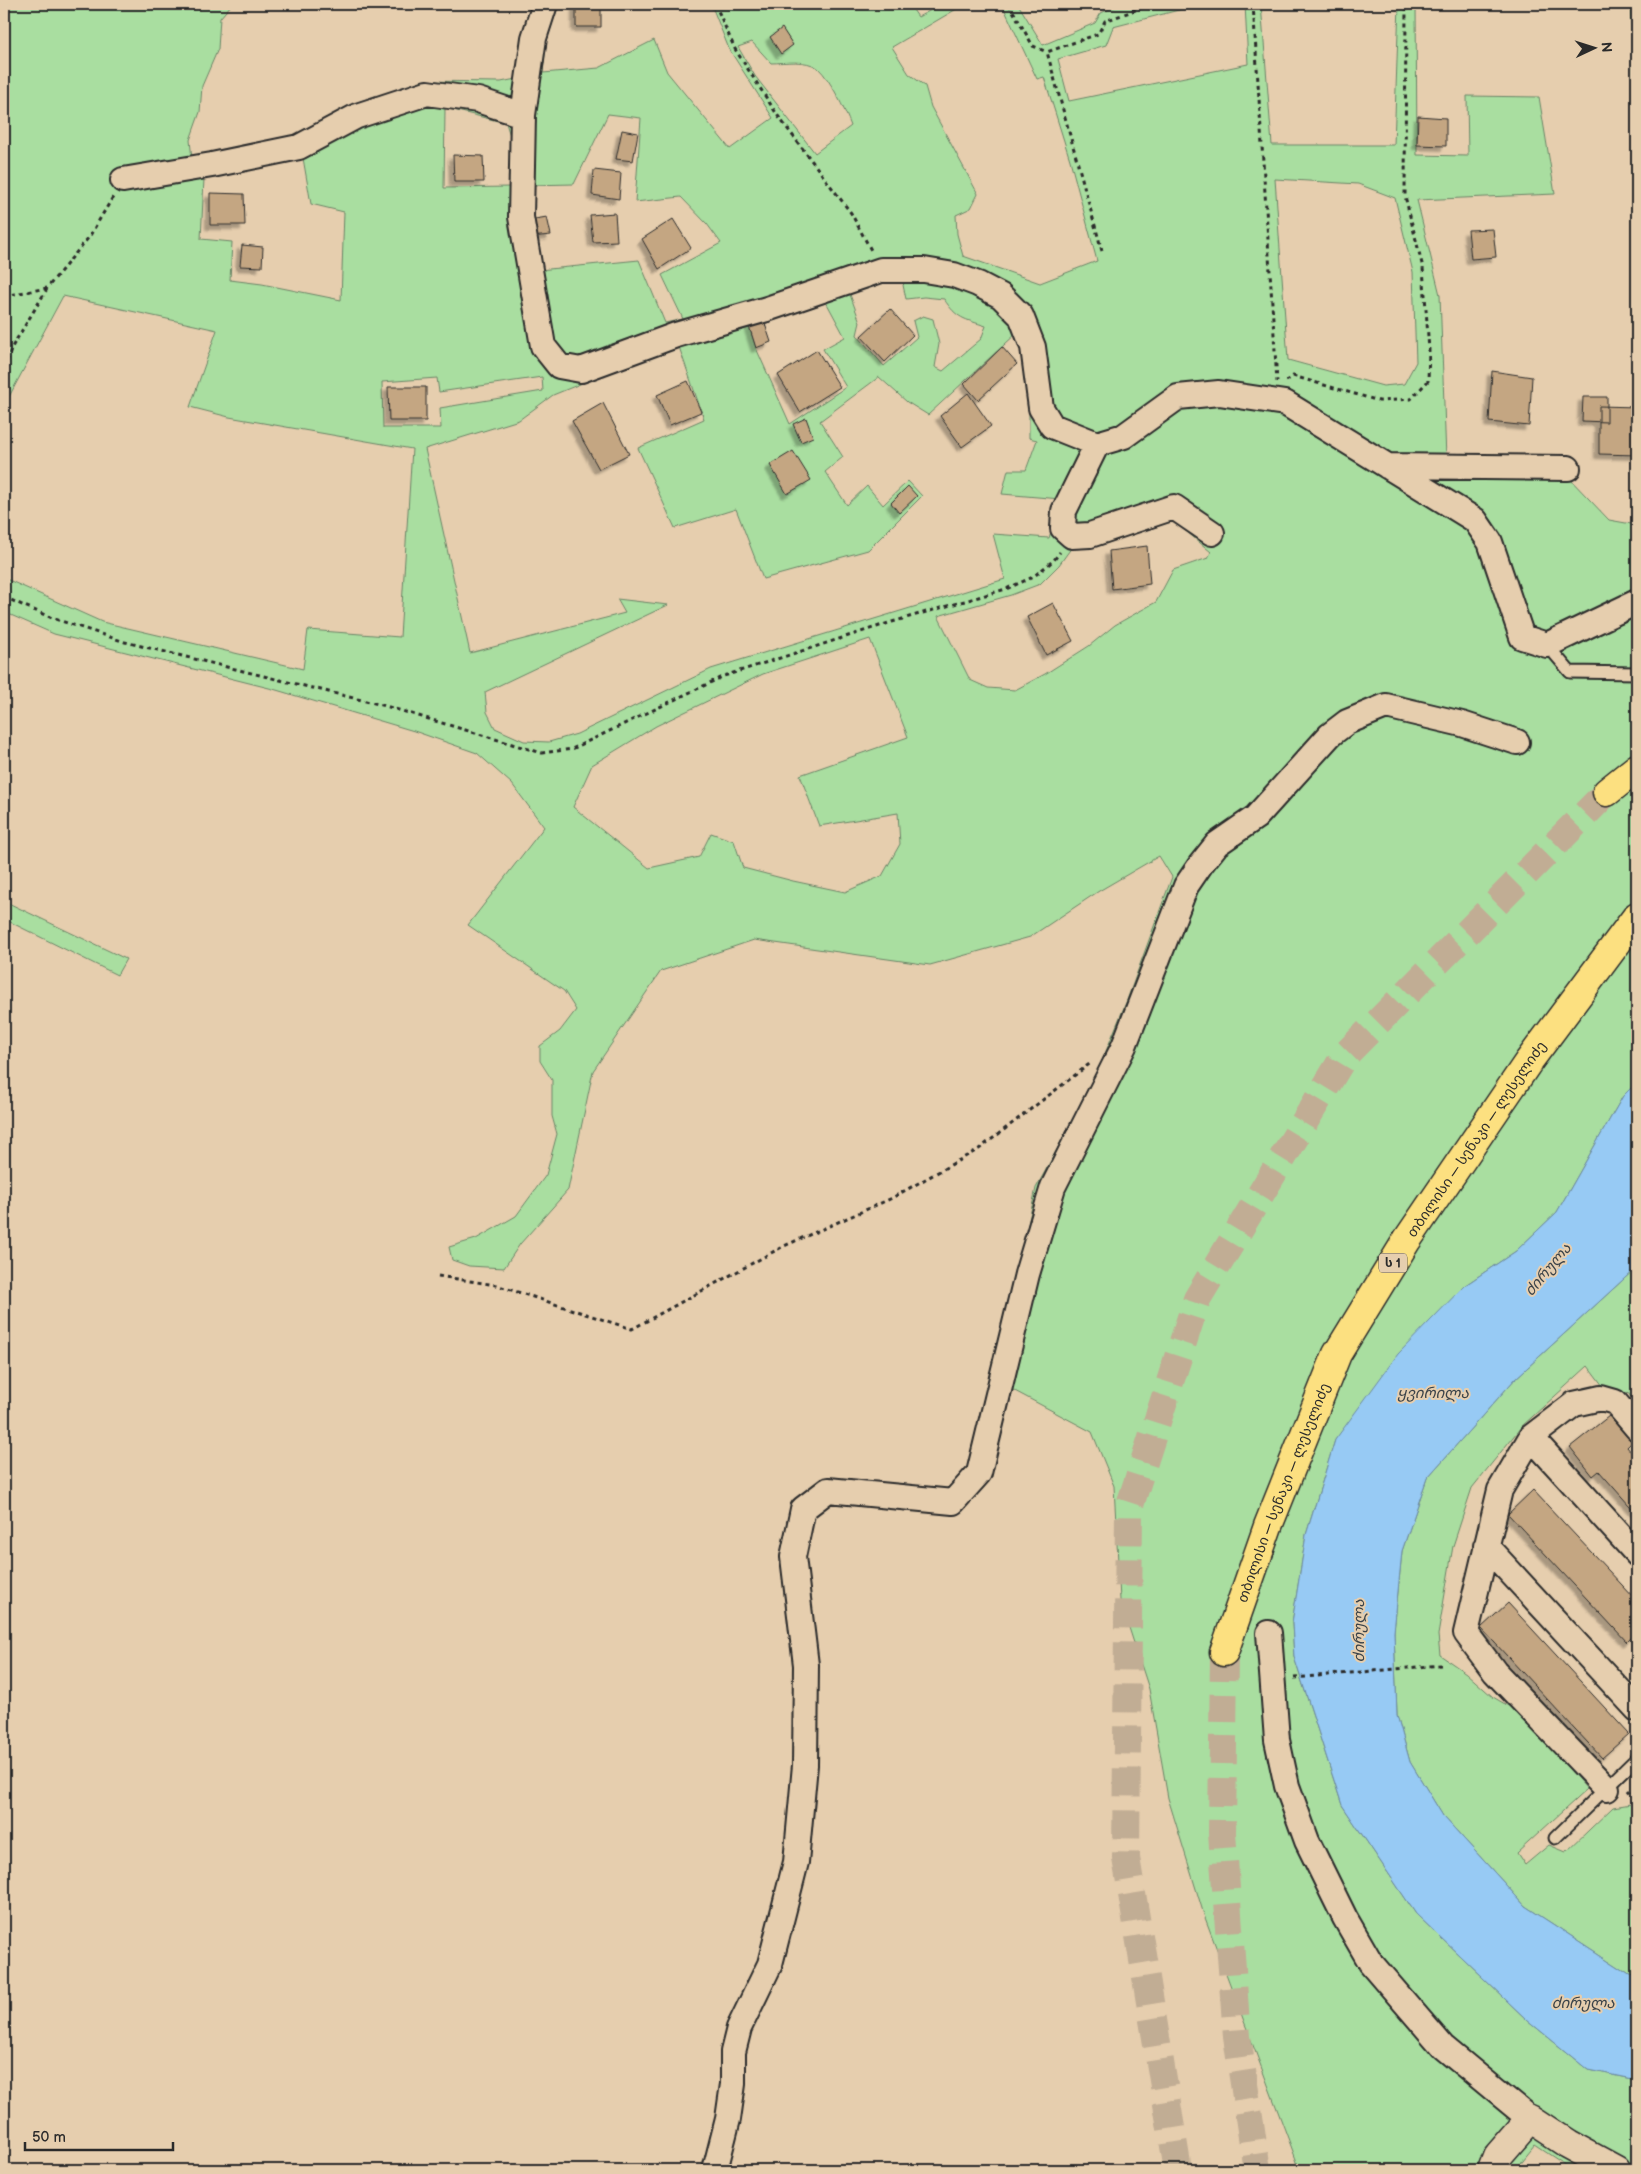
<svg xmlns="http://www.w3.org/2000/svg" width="1641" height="2174" font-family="'Balsamiq Sans','Noto Sans Georgian',sans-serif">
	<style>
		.green { fill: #a9dea0; stroke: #6a8466; fill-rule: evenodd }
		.water { fill: #97caf4; stroke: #6c8aa4 }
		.building { fill: #c4a682; stroke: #2b2b2b; filter: url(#shadow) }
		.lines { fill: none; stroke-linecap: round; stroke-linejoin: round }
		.highway-tunnel { stroke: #c1ad94; stroke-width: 28; stroke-dasharray: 28 14; stroke-linecap: butt }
		.lane-casing { stroke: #2b2b2b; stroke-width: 15 }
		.street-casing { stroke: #2b2b2b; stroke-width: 28 }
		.secondary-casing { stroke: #2b2b2b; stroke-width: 31 }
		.highway-casing { stroke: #2b2b2b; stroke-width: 31 }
		.path { stroke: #2b2b2b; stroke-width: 3; stroke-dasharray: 4 4; stroke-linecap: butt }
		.lane { stroke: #e6ceae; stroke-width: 11 }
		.street { stroke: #e6ceae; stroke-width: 24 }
		.secondary { stroke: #e6ceae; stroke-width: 28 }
		.highway { stroke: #fce080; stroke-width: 28 }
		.labels { text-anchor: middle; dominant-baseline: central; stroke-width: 4; stroke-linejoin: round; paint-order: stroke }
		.shield { fill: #e6ceae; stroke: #635c52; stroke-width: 1 }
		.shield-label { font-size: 12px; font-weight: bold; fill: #2b2b2b }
		.street-label { font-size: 14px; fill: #2b2b2b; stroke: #e6ceae }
		.water-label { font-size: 15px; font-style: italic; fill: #3b4349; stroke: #e6ceae }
	</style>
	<defs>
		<filter id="shadow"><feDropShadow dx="-4.5" dy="4.5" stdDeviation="1" flood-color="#0004"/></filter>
	</defs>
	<rect width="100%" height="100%" fill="#e6ceae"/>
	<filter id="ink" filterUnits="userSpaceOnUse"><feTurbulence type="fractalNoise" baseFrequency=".02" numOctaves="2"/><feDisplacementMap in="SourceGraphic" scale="10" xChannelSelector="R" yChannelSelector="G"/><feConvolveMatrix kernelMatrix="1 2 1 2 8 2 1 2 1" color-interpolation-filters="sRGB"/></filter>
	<g filter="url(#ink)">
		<path class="green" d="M4 4H232L220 18 218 49 202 86 200 112 190 140 192 159 287 139 352 107 421 81 501 82 516 79 531 4H559L546 43 543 73 599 68 654 40 667 72 730 149 773 118 729 49 711 4H720L722 9 731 4H909L918 17 942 4H965L892 47 909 74 925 86 931 107 978 194 971 208 956 215 957 234 963 256 1040 283 1097 261 1070 160 1044 77 1037 79 1002 4H1018L1043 45 1095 23 1101 13 1121 4H1202L1113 27 1106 45 1058 59 1069 101 1248 64 1245 4H1261L1272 145H1394L1399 4H1416L1417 155 1468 156 1467 96 1539 97 1555 194 1417 200 1440 295 1446 459 1568 477 1609 520 1637 525V1082L1623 1096 1557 1212 1516 1251 1464 1286 1335 1440 1306 1535 1292 1623 1294 1657 1342 1805 1416 1914 1526 2019 1588 2070 1637 2080V2170H1573L1535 2145 1515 2170H1300L1204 1915 1168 1798 1149 1689 1120 1600 1114 1486 1092 1432 994 1380 1036 1188 1092 1085 1127 1000 1172 877 1159 856 1099 891 1030 937 930 965 754 940 661 971 593 1071 568 1190 520 1244 504 1268 469 1266 452 1260 449 1247 476 1239 516 1216 546 1175 557 1134 552 1116V1080L540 1061V1046L560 1031 576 1010 564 991 468 925 544 827 512 784 477 753 414 731 273 689 54 634 4 612V578L102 622 303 669 308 630 400 637 412 449 229 417 190 407 217 330 63 296 4 406ZM752 42 771 63C785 63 806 59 818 68 831 80 845 110 851 126L815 153 755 76 738 47ZM445 108 506 123 511 139 510 187 444 188ZM608 114 641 118 635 202 681 197 707 224 721 243 662 275 683 319 665 323 639 260 539 270 529 185 574 184ZM303 158 311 204 344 212 341 300 262 284 230 280 232 242 201 239 204 179ZM1275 179 1358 184 1395 198 1413 272 1416 362 1404 384 1383 386 1288 360ZM907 281 903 285 906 299 924 297 944 299C957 319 964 319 986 326L981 339 943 371 935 367 939 344 933 319 923 316 913 321 917 337 884 366 857 335 860 322 848 289 876 282ZM824 298 845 337 823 349 846 387 790 424 756 348 749 326ZM1017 333 1026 352 1029 397V438L1037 440 1026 470H1008L1002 494 1061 499 1049 538 993 534 1005 579 711 669 577 734 549 742 524 741 495 728 487 712 485 692 668 605 617 599 625 613 470 653 425 449 519 420 553 395 678 344 704 419 638 448 675 528 736 509 763 579 868 550 922 496 908 481 883 505 867 486 847 505 825 472 843 457 820 421 879 377 907 402 928 415ZM542 377 543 391 440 408 441 428H383L382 382 437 378 439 392ZM1169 517 1211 552 1208 558 1173 570 1156 602 1115 625 1089 646 1045 674 1015 690 988 688 970 680 938 616 1011 595 1040 584 1059 565 1072 547ZM870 639 908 737 800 775 819 826 898 813 900 844 882 876 845 892 793 881 743 868 734 841 711 833 699 857 649 868 573 807 592 765 656 726 763 674Z
			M1630 4H1637V103L1635 92Z
			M4 901 126 959 117 975 4 919Z
			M1637 1267V1406L1629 1394 1603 1386 1588 1366 1521 1427 1472 1488 1453 1546 1438 1635 1440 1655 1466 1673 1493 1697 1517 1711 1587 1789 1517 1853 1525 1865 1549 1845 1566 1852 1613 1807 1637 1803V1979L1525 1906 1443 1816 1410 1762 1397 1715 1394 1632 1402 1551 1427 1478 1515 1379Z"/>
		<path class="water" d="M1637 1082V1267L1515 1379 1427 1478 1402 1551 1394 1632 1397 1715 1410 1762 1443 1816 1525 1906 1637 1979V2080L1588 2070 1526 2019 1416 1914 1342 1805 1294 1657 1292 1623 1306 1535 1335 1440 1398 1354 1464 1286 1516 1251 1557 1212 1623 1096Z"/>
		<path class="building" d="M576 4H601V27H576Z
			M782 28 793 45 781 54 770 37Z
			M1418 116 1446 118V146L1417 145Z
			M622 130 638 133 633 161 616 159Z
			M453 155 483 156 484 182H454Z
			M594 170 621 173 619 199 592 195Z
			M210 193 244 194 245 225H210Z
			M615 213 617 241 593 242 590 215Z
			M547 217 551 235 531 237 529 220Z
			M673 219 691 248 659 269 642 239Z
			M1493 229 1496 257 1471 259 1468 230Z
			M242 245 263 247 262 267 240 266Z
			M890 309 913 335 885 362 861 336Z
			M764 321 771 342 756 348 749 326Z
			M1002 347 1017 364 978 400 964 384Z
			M817 350 840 387 800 412 778 375Z
			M1492 371 1532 377 1529 426 1489 422Z
			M688 381 701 412 670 425 657 395Z
			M388 387H426V421H389Z
			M968 393 991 426 962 447 940 416Z
			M1583 397H1607V422L1582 421Z
			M603 403 629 454 599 469 572 421Z
			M1599 406 1637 407V455L1599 454Z
			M806 418 813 437 801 442 793 424Z
			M793 451 811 480 787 494 770 465Z
			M908 486 917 496 899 513 891 503Z
			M1147 546 1150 584 1112 589 1109 551Z
			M1053 603 1073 641 1046 655 1027 617Z
			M1609 1416 1632 1442 1627 1447 1637 1459V1514L1599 1471 1593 1476 1570 1447Z
			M1533 1490 1637 1601V1632L1627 1642 1508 1514Z
			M1508 1603 1629 1734 1602 1758 1481 1628Z"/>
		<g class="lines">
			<path class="highway-tunnel" d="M1224 1652 1222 1833 1237 2037 1257 2170
				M1178 2170 1126 1858 1129 1508 1197 1299 1345 1055 1607 792"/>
			<g class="lane-casing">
				<path id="lane" d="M1547 645 1570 672 1637 673
					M1555 1838 1637 1758"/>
			</g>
			<g class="street-casing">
				<path id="street" d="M545 4 534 38 523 115 521 217 543 346 559 366 581 370 676 335 767 309 881 270H924L954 275 978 284 1001 296 1021 316 1033 347 1041 408 1052 426 1097 444
					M123 180 212 165 299 147 357 116 427 93 478 100 523 115
					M1387 466 1568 468
					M1212 533 1174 507 1090 535 1072 536 1063 528 1064 511 1097 444 1124 436 1178 397 1219 393 1285 403 1475 520 1490 542 1522 637 1547 645 1637 602
					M1531 1437 1637 1554
					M1486 1546 1637 1709
					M1269 1633 1277 1740 1287 1786 1307 1841 1345 1918 1371 1963 1443 2047 1530 2119
					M1607 1789 1495 1672 1466 1633 1500 1490 1531 1437 1574 1404 1601 1398 1615 1402 1637 1428
					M715 2170 728 2119 733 2084V2052L739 2028 770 1964 796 1862 805 1765 806 1665 793 1557 803 1509 828 1490 953 1502 979 1473 1027 1274 1053 1187 1124 1046 1186 886 1201 864 1217 844 1256 817 1330 735 1347 722 1386 706 1462 724 1517 742"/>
			</g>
			<g class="secondary-casing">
				<path id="secondary" d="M1492 2170 1497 2157 1530 2119 1568 2144 1616 2170"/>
			</g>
			<g class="highway-casing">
				<g id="highway">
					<path d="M1607 792 1637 768"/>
					<path id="s1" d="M1224 1652 1268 1526 1337 1354 1407 1240 1529 1061 1637 916"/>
				</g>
			</g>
			<path class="path" d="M715 4 735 49 778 116 851 213 872 252
				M1009 4 1033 46 1047 52
				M1253 4 1277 382
				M1102 251 1047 52 1098 34 1105 21 1152 4
				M4 296 47 288 89 237 113 197
				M4 369 12 347 47 289
				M1286 381 1293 376 1379 401 1411 399 1428 381 1429 350 1423 268 1405 196 1406 4
				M4 597 52 618 125 642 382 705 542 753 572 749 724 676 892 622 1006 589 1033 577 1054 560 1060 552
				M438 1276 496 1285 632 1329 782 1247 890 1199 979 1149 1092 1062
				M1294 1678 1441 1665
				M1628 1790 1637 1801"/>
			<use href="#lane" class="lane"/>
			<use href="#street" class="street"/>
			<use href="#secondary" class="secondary"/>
			<use href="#highway" class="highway"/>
		</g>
	</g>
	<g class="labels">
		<rect class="shield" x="1379" y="1253.5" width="28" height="19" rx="4"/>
		<g class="shield-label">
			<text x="1393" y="1263">ს 1</text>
		</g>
		<g class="street-label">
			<text stroke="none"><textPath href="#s1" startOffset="575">თბილისი — სენაკი — ლესელიძე</textPath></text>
			<text stroke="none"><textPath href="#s1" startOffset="170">თბილისი — სენაკი — ლესელიძე</textPath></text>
		</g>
		<g class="water-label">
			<text transform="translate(1548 1270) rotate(-50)">ძირულა</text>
			<text x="1433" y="1393">ყვირილა</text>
			<text transform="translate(1359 1631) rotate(-90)">ძირულა</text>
			<text x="1583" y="2003">ძირულა</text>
		</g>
	</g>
	<rect width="1641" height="2174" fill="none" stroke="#e6ceae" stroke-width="20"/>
	<rect x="10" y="10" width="1621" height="2154" fill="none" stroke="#2b2b2b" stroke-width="2" filter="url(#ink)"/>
	<g transform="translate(1594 48) rotate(86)" stroke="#e6ceae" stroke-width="4" paint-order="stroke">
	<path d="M0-4L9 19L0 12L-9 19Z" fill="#2b2b2b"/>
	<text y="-8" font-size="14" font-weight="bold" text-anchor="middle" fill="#2b2b2b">N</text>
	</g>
	<path d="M25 2142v8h148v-8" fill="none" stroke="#2b2b2b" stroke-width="2.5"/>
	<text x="32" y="2142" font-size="15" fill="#2b2b2b" stroke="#e6ceae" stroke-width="4" paint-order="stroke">50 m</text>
</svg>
